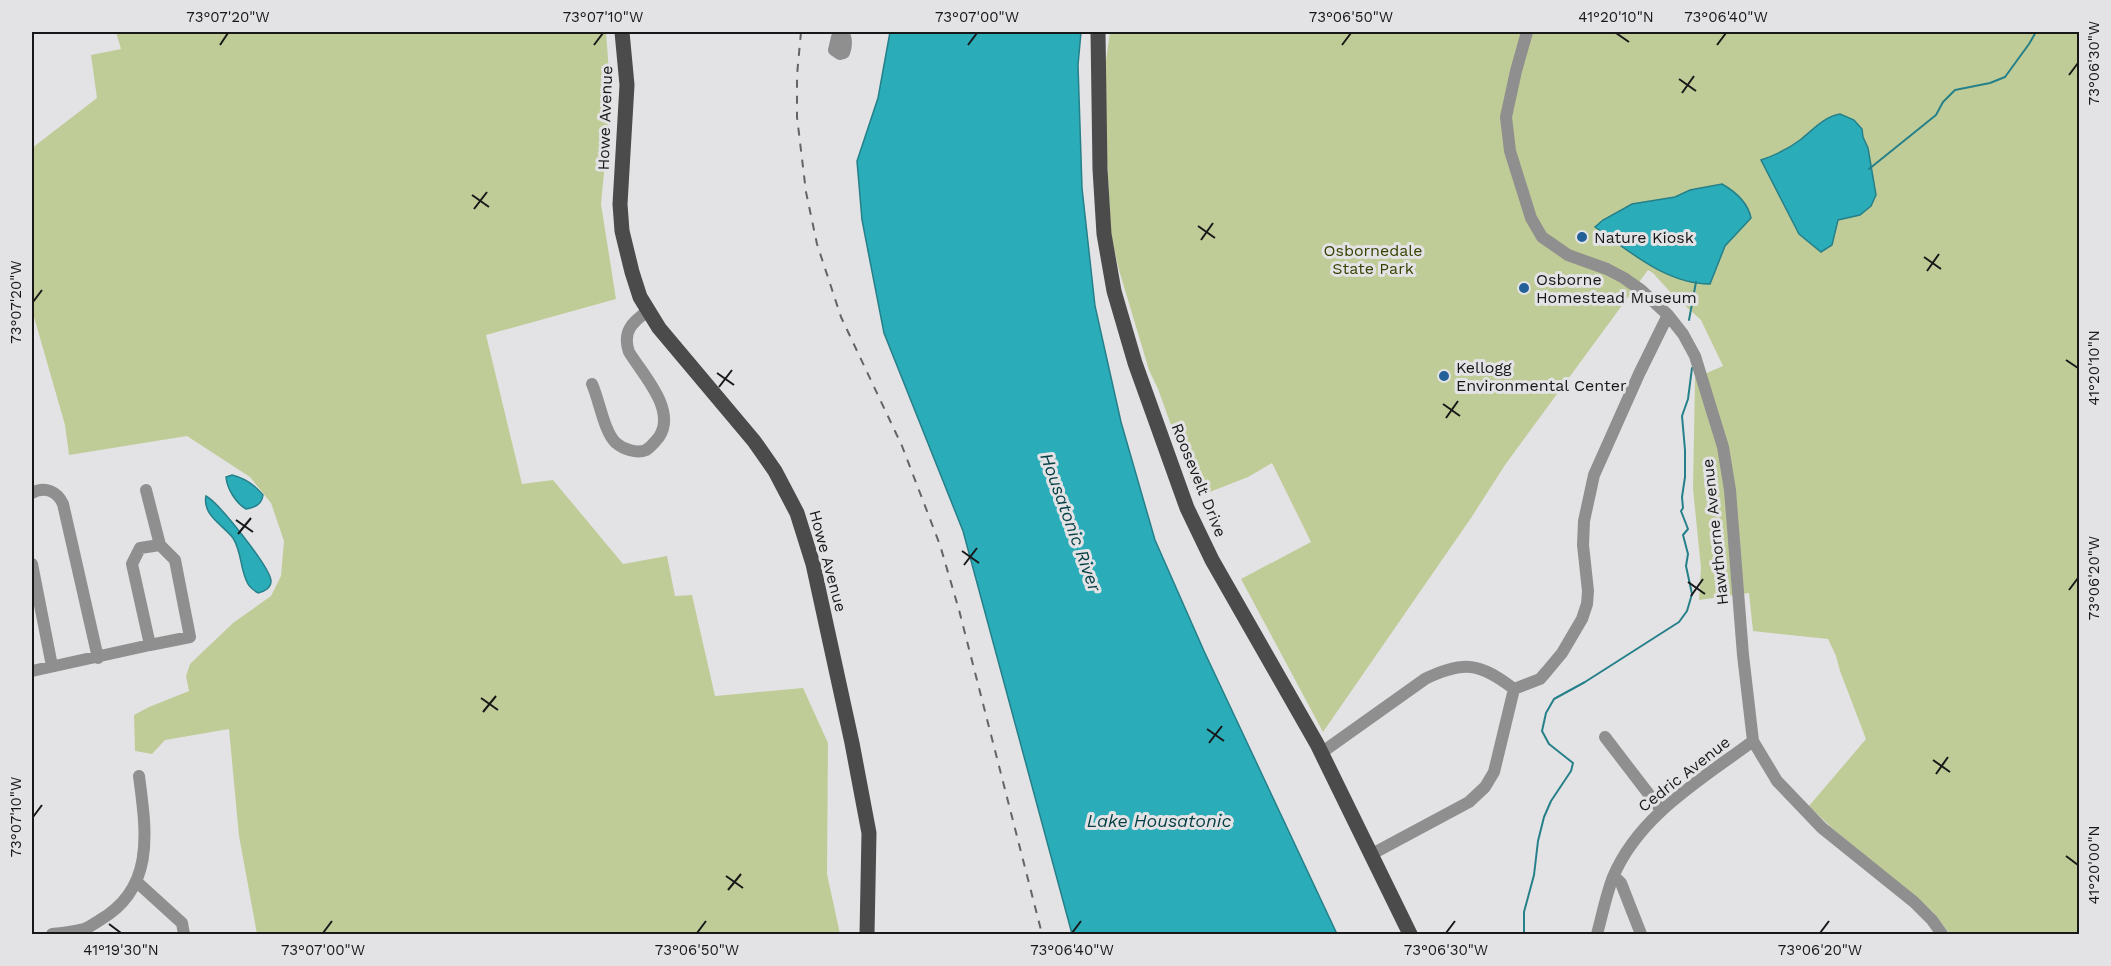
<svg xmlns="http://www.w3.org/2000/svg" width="2111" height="966" font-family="'Work Sans',sans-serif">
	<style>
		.green { fill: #c0cc97 }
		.water { fill: #2bacb9; stroke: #258089; stroke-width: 1.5 }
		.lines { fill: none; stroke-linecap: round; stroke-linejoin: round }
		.stream { stroke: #258089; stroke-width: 2 }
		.minor { stroke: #908f8f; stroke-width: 12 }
		.major { stroke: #4c4b4b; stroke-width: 15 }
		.rail { stroke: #646465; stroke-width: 2; stroke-dasharray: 8 8; stroke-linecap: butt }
		.ticks { fill: none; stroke: #181819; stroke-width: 2 }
		.poi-dot { fill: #236097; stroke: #e3e3e5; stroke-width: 2 }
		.labels { text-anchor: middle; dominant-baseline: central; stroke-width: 6; stroke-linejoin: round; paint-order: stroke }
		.street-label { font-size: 16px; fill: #181819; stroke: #e3e3e5 }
		.poi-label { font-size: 16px; fill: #181819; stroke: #e3e3e5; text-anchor: start }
		.park-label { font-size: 16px; fill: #384202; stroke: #e3e3e5 }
		.water-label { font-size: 18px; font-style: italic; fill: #043e44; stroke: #e3e3e5 }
		.neatline { fill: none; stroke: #181819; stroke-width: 2 }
		.ticks-label { font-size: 15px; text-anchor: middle; fill: #181819 }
	</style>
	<rect width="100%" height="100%" fill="#e3e3e5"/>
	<path class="green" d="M116 32H606L611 99 601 204 616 299 486 335 522 484 553 480 623 564 667 556 675 596 692 595 715 696 803 688 828 743 827 874 840 934H257L239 836 229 729 165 740 152 754 135 751 134 715 149 707 189 691 186 676 190 664 233 623 271 596 281 576 284 541 271 503 250 477 187 436 69 455 65 425 32 310V148L97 98 91 55 121 49Z
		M1110 32H2079V934H1950L1933 912 1834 830 1809 806 1866 739 1840 671 1836 656 1828 639 1753 631 1749 593 1699 600 1701 568 1693 489 1695 378 1723 366 1701 320 1671 293 1653 273 1648 270 1505 465 1471 518 1323 732 1241 579 1311 542 1272 463 1248 477 1197 497 1158 389 1149 370 1119 270 1111 235 1103 81Z"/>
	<path class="water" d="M890 32H1081L1078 65 1082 188 1095 306 1121 422 1155 540 1204 651 1337 934H1072L963 531 884 333 862 220 857 161 878 98Z
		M1840 114 1854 120 1862 129 1863 137 1868 148 1876 195 1871 206 1860 215 1838 220 1832 245 1821 252 1799 234 1761 160C1776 155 1788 149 1800 140 1813 130 1823 117 1840 114Z
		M1722 184C1736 192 1748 203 1751 218L1725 246 1710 284C1666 284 1629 251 1595 227L1603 220 1632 204 1675 197 1690 190Z
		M232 475C244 478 255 485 263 495 262 504 254 508 246 509 236 503 227 489 226 477Z
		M206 496C218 502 270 567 271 581 271 588 264 592 258 593 255 591 250 588 248 584 240 570 242 552 233 538 223 525 202 515 206 496Z"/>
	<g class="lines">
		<path class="stream" d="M1869 169 1936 115 1943 102 1955 90 1990 83 2005 77 2029 44 2036 32
			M1689 320 1696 282
			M1524 934V912L1534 875 1538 841 1544 817 1551 801 1571 771 1573 763 1549 744 1542 731 1546 713 1554 699 1585 682 1679 622 1687 611 1692 594 1686 566 1688 554 1683 535 1688 529 1681 511 1683 508 1682 497 1685 477V450L1682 416 1688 399 1692 368"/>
		<path class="minor" d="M841 32 837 37 834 50 840 54 844 53C847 45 847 39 843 32
			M1527 32 1516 71 1506 117 1510 151 1531 218 1542 237 1568 255 1607 269 1624 278 1641 290 1668 315 1683 334 1695 356 1723 447 1730 490 1743 655 1753 741 1777 781 1822 828 1914 902 1932 920 1942 934
			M592 384C599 399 604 432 616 443 623 449 637 454 646 450 651 447 655 442 659 437 677 410 643 375 629 352 622 332 632 322 648 311
			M146 490 160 545
			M32 493C45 486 57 491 63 504L98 658
			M160 545 175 560 190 637 150 645 132 564 140 548Z
			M32 564 52 666
			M32 671 150 645
			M1605 737 1661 810
			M1321 753 1425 679C1464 660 1480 663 1514 689
			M1372 854 1469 802 1485 787 1494 772 1514 689 1540 679 1547 671 1562 653 1582 619 1587 604 1588 591 1583 545 1584 521 1594 475 1639 374 1668 315
			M1614 876 1621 883 1641 934
			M138 883 182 923 184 934
			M52 934C63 933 74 932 84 929 90 927 95 923 100 920 156 888 146 830 139 776
			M1597 934C1602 916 1606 895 1613 877 1639 815 1701 780 1753 741"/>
		<path class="major" d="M622 32 627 85 620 204 622 231 632 272 640 297 659 328 754 441 775 471 797 513 813 564 852 743 869 833 867 934
			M1098 32 1100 169 1104 234 1114 291 1135 363 1187 508 1212 560 1317 744 1410 934"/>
		<path class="rail" d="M801 32 797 75V117L806 192 817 244 841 317 902 446 940 545 959 610 1042 934"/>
	</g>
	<path class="ticks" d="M1616 33 1629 42M220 45 228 33M594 45 603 33M968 45 977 33M1342 45 1351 33M1717 45 1726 33M2069 75 2078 63M1679 79 1696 91M1682 93 1694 76M472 195 489 207M474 209 487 192M1198 226 1215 238M1201 240 1213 223M1924 257 1941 269M1927 271 1939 254M33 302 42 290M2066 360 2078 368M717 373 734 385M719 387 732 370M1443 404 1460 416M1446 418 1458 401M236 520 253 532M238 534 251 518M962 551 979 563M964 565 977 548M1688 582 1705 594M2069 590 2078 578M1691 596 1703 579M481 698 498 710M483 712 496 696M1207 729 1224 741M1209 743 1222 726M1933 760 1950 772M1936 774 1948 757M33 817 42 805M2066 856 2078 865M726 876 743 888M728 890 741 874M109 924 121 933M323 933 332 921M697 933 706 921M1072 933 1081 921M1446 933 1455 921M1820 933 1829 921"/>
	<g class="poi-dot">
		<circle cx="1582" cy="237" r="6"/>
		<circle cx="1524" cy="288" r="6"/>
		<circle cx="1444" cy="376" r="6"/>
	</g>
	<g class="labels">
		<g class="street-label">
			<text transform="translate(605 118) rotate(-88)">Howe Avenue</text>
			<text transform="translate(1199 480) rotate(68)">Roosevelt Drive</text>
			<text transform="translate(1715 532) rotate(-96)">Hawthorne Avenue</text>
			<text transform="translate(828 561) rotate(75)">Howe Avenue</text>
			<text transform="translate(1684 774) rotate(-38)">Cedric Avenue</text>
		</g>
		<g class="poi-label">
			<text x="1594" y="237">Nature Kiosk</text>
			<text x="1536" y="279">Osborne<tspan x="1536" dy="18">Homestead Museum</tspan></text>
			<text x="1456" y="367">Kellogg<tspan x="1456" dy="18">Environmental Center</tspan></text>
		</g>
		<g class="park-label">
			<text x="1373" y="250">Osbornedale<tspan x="1373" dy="18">State Park</tspan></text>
		</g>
		<g class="water-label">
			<text transform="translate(1071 522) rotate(70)">Housatonic River</text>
			<text x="1159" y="820">Lake Housatonic</text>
		</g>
	</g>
	<rect width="2111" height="966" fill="none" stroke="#e3e3e5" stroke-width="66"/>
	<rect x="33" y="33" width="2045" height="900" class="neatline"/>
	<g class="ticks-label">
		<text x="228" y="22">73°07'20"W</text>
		<text x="603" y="22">73°07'10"W</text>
		<text x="977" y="22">73°07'00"W</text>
		<text x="1351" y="22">73°06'50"W</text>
		<text x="1616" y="22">41°20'10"N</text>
		<text x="1726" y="22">73°06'40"W</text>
		<text transform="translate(2094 63) rotate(-90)" y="5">73°06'30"W</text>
		<text transform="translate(16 302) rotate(-90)" y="5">73°07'20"W</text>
		<text transform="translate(2094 368) rotate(-90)" y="5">41°20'10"N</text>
		<text transform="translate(2094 578) rotate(-90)" y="5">73°06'20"W</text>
		<text transform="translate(16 817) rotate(-90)" y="5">73°07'10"W</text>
		<text transform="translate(2094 865) rotate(-90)" y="5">41°20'00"N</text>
		<text x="121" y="955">41°19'30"N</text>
		<text x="323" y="955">73°07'00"W</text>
		<text x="697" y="955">73°06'50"W</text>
		<text x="1072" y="955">73°06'40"W</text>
		<text x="1446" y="955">73°06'30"W</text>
		<text x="1820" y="955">73°06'20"W</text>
	</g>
</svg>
